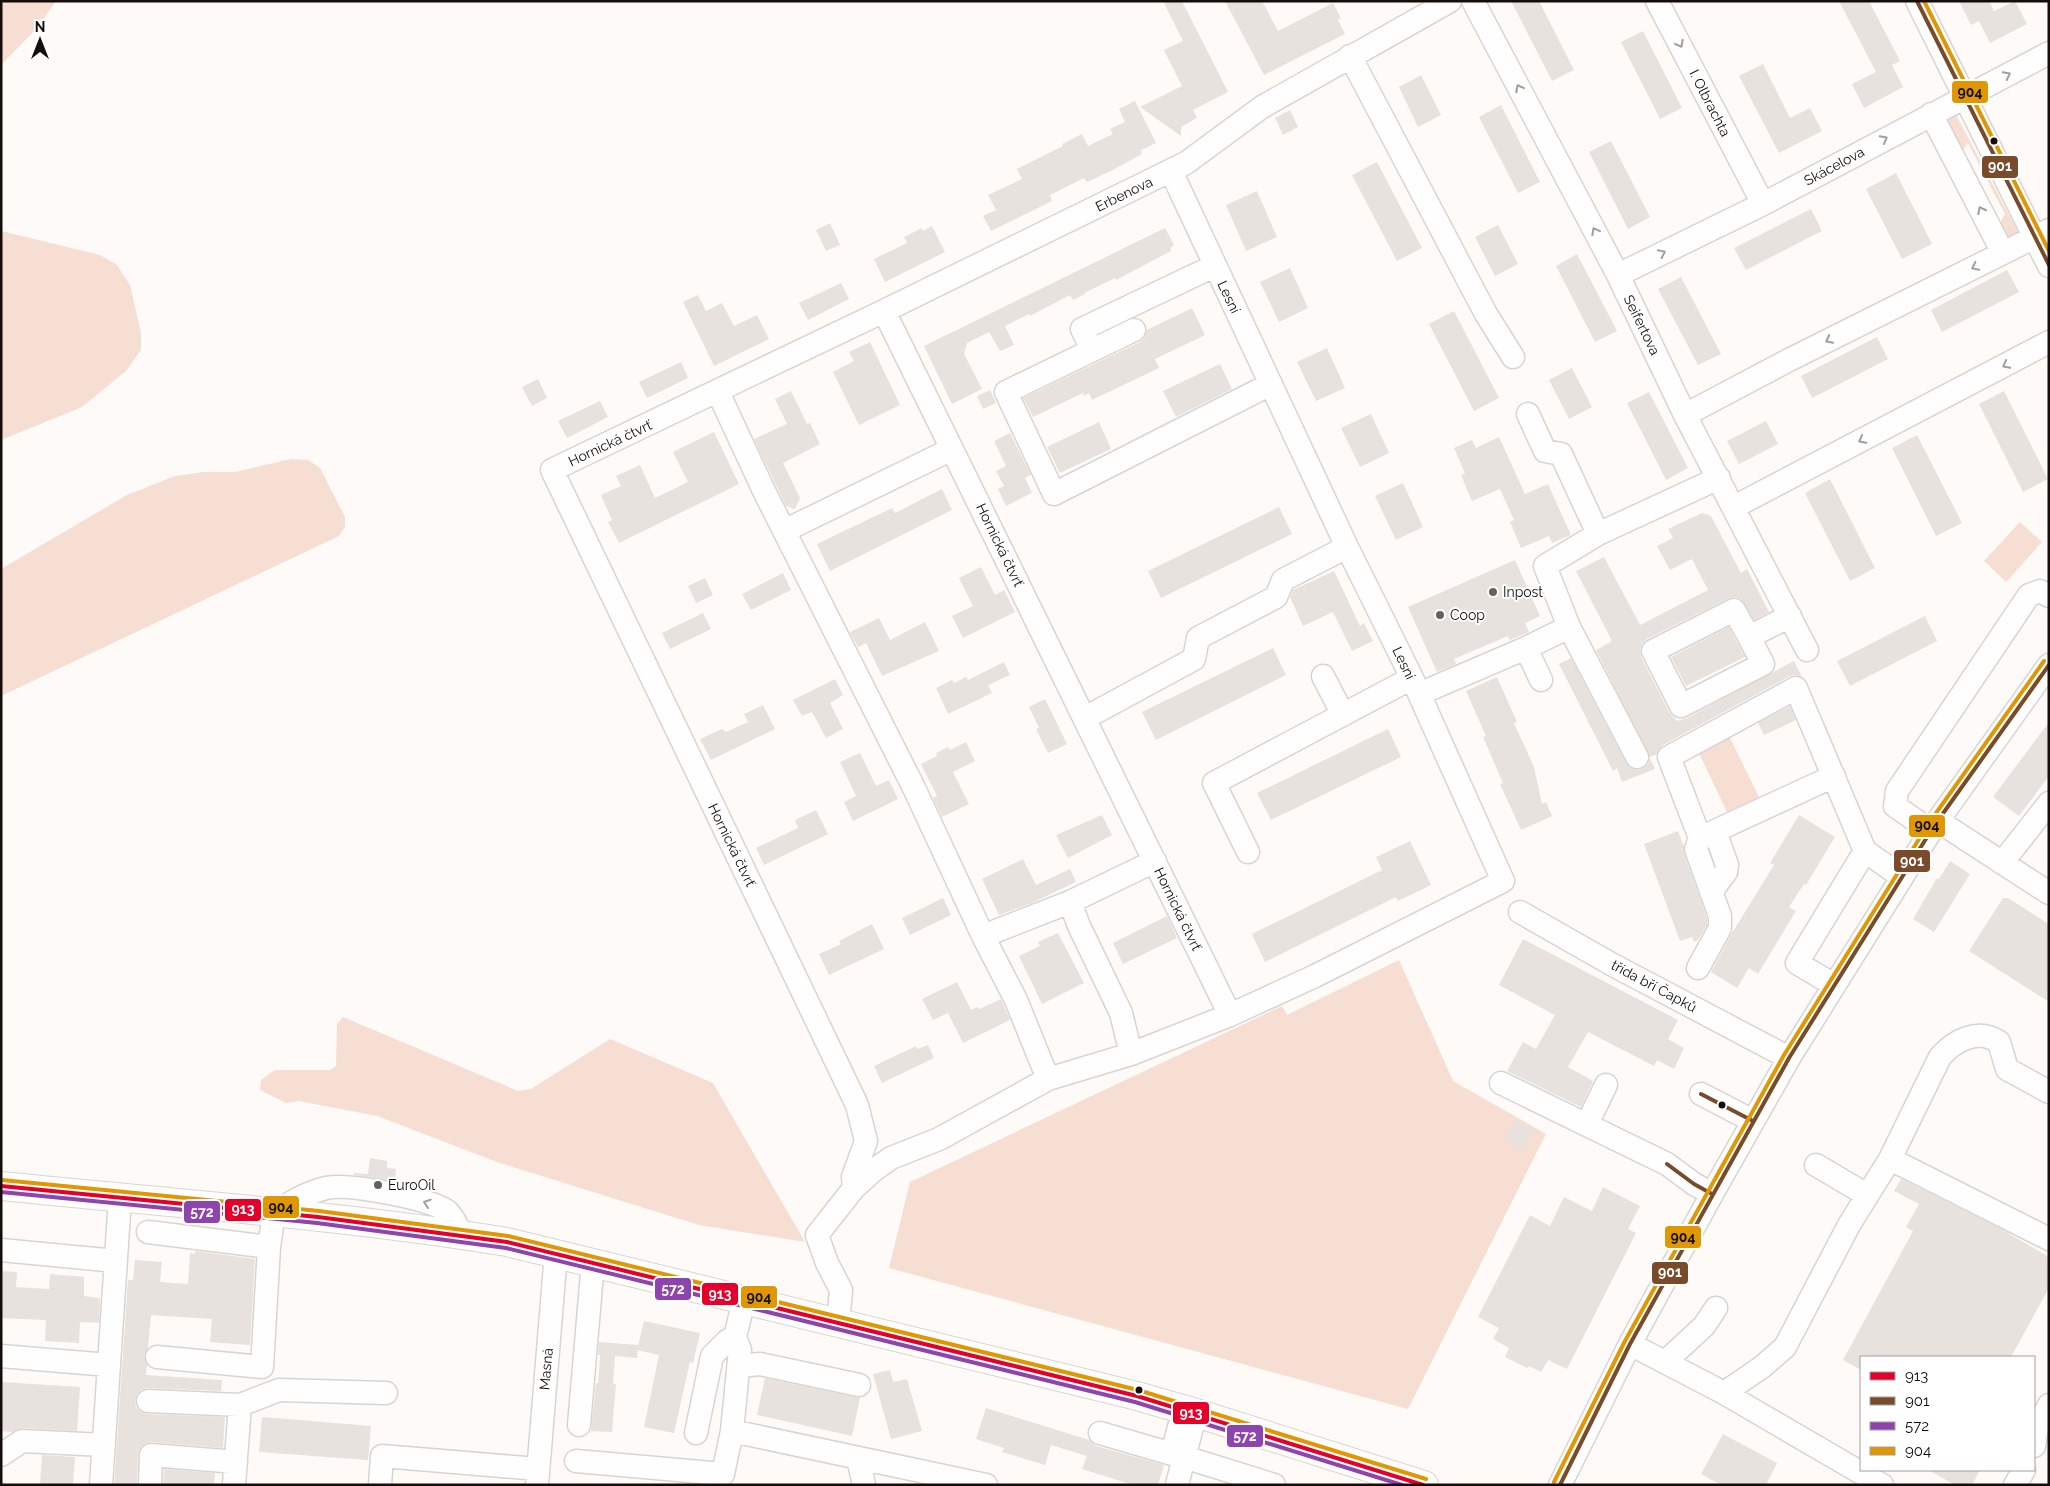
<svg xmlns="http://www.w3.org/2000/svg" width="2050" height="1486" font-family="Raleway,sans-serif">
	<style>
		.green { fill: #f6ded3 }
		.building { fill: #e8e2df }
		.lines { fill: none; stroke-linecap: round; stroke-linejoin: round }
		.minor-casing { stroke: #dad4d1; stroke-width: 25 }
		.major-casing { stroke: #dad4d1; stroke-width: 30 }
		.minor { stroke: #fffefe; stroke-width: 22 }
		.major { stroke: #fffefe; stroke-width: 28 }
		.bus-1-casing { stroke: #fff; stroke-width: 8 }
		.bus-2-casing { stroke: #fff; stroke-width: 8 }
		.bus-3-casing { stroke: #fff; stroke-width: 8 }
		.bus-4-casing { stroke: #fff; stroke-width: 8 }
		.bus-1 { stroke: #e4002b; stroke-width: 4 }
		.bus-2 { stroke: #7a4b2a; stroke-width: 4 }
		.bus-3 { stroke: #8e44ad; stroke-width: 4 }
		.bus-4 { stroke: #e09701; stroke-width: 4 }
		.oneway { stroke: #a19e9c }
		.bus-dot { fill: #140d0a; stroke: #fff; stroke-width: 2 }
		.poi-dot { fill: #66605d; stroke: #fff; stroke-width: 2 }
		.labels { text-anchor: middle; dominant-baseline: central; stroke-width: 4; stroke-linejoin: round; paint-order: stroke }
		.street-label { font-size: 14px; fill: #140d0a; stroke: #fff }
		.poi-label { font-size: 14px; fill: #140d0a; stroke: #fff; text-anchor: start }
		.line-badge { stroke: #fff; stroke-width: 2 }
		.badge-label { font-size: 14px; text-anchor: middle; font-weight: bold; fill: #fff }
		.pale-badge-label { font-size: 14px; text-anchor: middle; font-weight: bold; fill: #111 }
	</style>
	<rect width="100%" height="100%" fill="#fdfaf8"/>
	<path class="green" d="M1 1H56L38 27 1 65Z
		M1955 113 2018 232 2012 242 2009 241 1997 229 2005 214 1968 143 1959 156 1946 120Z
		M1 231 100 255 117 265 130 285 141 333V350L126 371 82 407 1 440Z
		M291 459 308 460 320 468 345 517V527L339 536 1 696V569L127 495 175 476 204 472H235Z
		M2020 522 2042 542 2006 582 1984 561Z
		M1729 736 1759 797 1727 812 1698 751Z
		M1399 960 1453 1081 1546 1134 1408 1409 889 1268 910 1182 1282 1006 1287 1015Z
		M343 1017 518 1091 531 1089 610 1039 713 1083 805 1242 699 1225 500 1163 377 1116 299 1101 286 1103 260 1090 261 1080 275 1070H330L336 1066 337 1024Z"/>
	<path class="building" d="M1163 1H1182L1228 92 1193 110 1197 118 1181 127V136L1140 107 1182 86 1164 50 1183 41Z
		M1225 1H1262L1278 31 1333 3 1341 18 1338 20 1345 34 1264 75Z
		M1511 1H1539L1574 70 1552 81Z
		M1839 1H1869L1900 61 1892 65 1903 87 1864 108 1852 84 1876 72Z
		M1959 1H1989L1994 11 2015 1 2027 24 1990 43 1979 21 1971 25Z
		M1643 31 1682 108 1660 119 1621 42Z
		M1763 64 1790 118 1810 108 1822 131 1779 153 1739 76Z
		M1421 75 1441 115 1418 127 1399 87Z
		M1135 101 1156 143 1141 150 1142 154 1111 171 1087 182 1084 178 1050 195 1052 201 991 231 983 216 996 210 988 195 1022 179 1017 169 1063 146 1062 144 1082 134 1088 146 1113 134 1110 129 1125 122 1119 109Z
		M1501 105 1540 182 1518 193 1479 117Z
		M1290 110 1298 127 1283 135 1275 118Z
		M1611 141 1650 217 1628 229 1589 152Z
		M1377 162 1422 248 1397 261 1352 175Z
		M1896 173 1932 244 1902 259 1866 189Z
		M1257 191 1277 237 1246 251 1226 205Z
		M1811 209 1822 231 1746 270 1734 248Z
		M830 223 840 245 826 251 816 230Z
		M1498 225 1518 264 1495 276 1475 237Z
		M932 226 945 252 885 282 874 259 907 243 904 237 922 228 923 231Z
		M1165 228 1174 245 1170 248 1171 251 1116 280 1115 278 1084 293 1085 294 1073 300 1070 295 1030 316 1029 314 1005 326 1014 345 1000 351 989 332 967 343 964 354 982 389 952 404 924 346Z
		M1577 254 1617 331 1595 342 1556 266Z
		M1290 268 1308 308 1279 322 1260 282Z
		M2007 270 2019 292 1942 332 1931 310Z
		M1681 277 1721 354 1698 365 1658 289Z
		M841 283 849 299 808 320 799 303Z
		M698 295 706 311 722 303 734 326 757 315 769 339 714 366 683 302Z
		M1192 308 1205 335 1155 359 1159 368 1092 400 1089 393 1084 396 1083 393 1033 417 1023 398 1140 342 1145 337 1147 330Z
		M1454 311 1499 398 1474 411 1429 324Z
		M1877 337 1888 359 1812 398 1801 376Z
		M870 342 900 405 859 425 833 372 854 361 849 352Z
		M1327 348 1345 388 1316 401 1297 362Z
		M681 362 688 378 647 398 639 382Z
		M1220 364 1232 389 1176 417 1163 391Z
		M1572 368 1592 407 1569 419 1549 380Z
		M538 379 547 398 532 406 522 387Z
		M990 390 996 403 983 409 977 396Z
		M791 391 807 424 810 423 820 444 783 463 800 498 795 509 786 506 754 439 787 424 775 399Z
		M2004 391 2048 479 2023 492 1979 404Z
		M1649 392 1688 468 1666 480 1627 403Z
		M600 401 608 417 567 438 558 421Z
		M1371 414 1389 453 1360 467 1341 428Z
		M1766 421 1778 444 1739 464 1727 441Z
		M1099 422 1111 449 1060 473 1047 447Z
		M714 432 739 484 619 543 608 522 612 520 601 495 621 486 616 476 640 465 655 498 688 482 673 452Z
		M1010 433 1031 475 1025 478 1032 493 1006 506 998 489 1004 486 996 471 1006 466 994 441Z
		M1917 435 1962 523 1936 536 1892 448Z
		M1499 437 1525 494 1548 484 1571 535 1552 543 1549 536 1521 548 1510 522 1514 520 1500 489 1472 501 1461 475 1465 473 1454 448 1472 440 1476 448Z
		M1830 479 1875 568 1850 581 1805 493Z
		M1403 483 1423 527 1396 540 1375 496Z
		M942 489 952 510 830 571 817 544 892 508 895 513Z
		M1279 507 1292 534 1161 598 1148 571Z
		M1702 513 1711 516 1741 573 1747 569 1769 612 1754 620 1741 599 1735 597 1729 598 1647 639 1642 643 1640 650 1641 657 1669 712 1677 721 1687 718 1794 661 1802 677 1796 675 1790 676 1663 745 1657 754 1650 757 1596 650 1611 642V639L1576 571 1604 557 1640 625 1708 590 1692 559 1670 570 1657 546 1673 538 1668 529Z
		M1515 560 1540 616 1525 623 1529 632 1510 640 1508 636 1454 659 1456 664 1437 672 1408 607Z
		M981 567 995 595 1004 590 1015 612 963 638 952 616 973 606 959 578Z
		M1334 571 1360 626 1364 623 1373 641 1352 651 1333 612 1303 626 1290 597 1293 590Z
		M783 573 791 590 751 610 742 594Z
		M705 578 713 595 696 603 688 586Z
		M703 613 711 629 670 649 662 633Z
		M1925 616 1937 641 1850 686 1837 661Z
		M879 618 890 640 925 622 939 651 882 676 866 643 858 647 850 632Z
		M1729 627 1745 657 1686 686 1671 657Z
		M1273 648 1286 675 1156 740 1142 712Z
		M1571 658 1626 763 1630 768 1637 770 1643 768 1648 764 1650 758 1655 769 1622 782 1617 768 1613 771 1559 664Z
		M1004 662 1010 675 988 685 992 693 948 714 936 688 952 680 954 683 966 677 968 680Z
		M1497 677 1517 722 1514 723 1534 767 1542 804 1546 802 1552 816 1521 830 1500 784 1503 783 1483 737 1486 736 1466 691Z
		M835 679 843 695 830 703 843 729 826 738 812 712 802 716 793 700Z
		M1045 699 1067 744 1048 753 1036 729 1039 728 1029 707Z
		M763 705 775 729 711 760 700 739 722 729 726 732 748 722 744 714Z
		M1790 706 1796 720 1764 735 1758 723Z
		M2049 722V776L2019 816 1993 797Z
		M1388 729 1401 757 1271 820 1257 793Z
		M966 742 975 761 953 772 969 804 942 817 933 798 937 796 921 764 937 756 936 753 948 747 950 750Z
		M860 753 876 786 889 780 898 799 853 821 844 802 856 796 840 762Z
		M816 810 828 834 764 865 756 848 798 828 795 820Z
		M1102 815 1112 835 1068 858 1056 835Z
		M1799 815 1835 837 1806 885 1804 884 1789 907 1796 911 1758 974 1749 968 1737 988 1711 972 1732 933 1774 865 1770 863Z
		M1678 831 1684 847V853L1707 918V925L1698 940 1694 942 1692 937 1680 941 1644 844Z
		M1410 841 1431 885 1398 901 1396 897 1265 962 1252 934 1382 870 1376 857Z
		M1023 859 1036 885 1070 869 1076 882 1032 903 999 915 982 879Z
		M1950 861 1970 874 1934 932 1913 919 1937 878 1939 879Z
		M943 898 951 915 910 935 902 918Z
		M2003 898H2008L2049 924V1002L1969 951Z
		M1167 916 1177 938 1123 964 1113 943Z
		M872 924 884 949 829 975 819 954 841 944 839 941Z
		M1058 933 1084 983 1042 1004 1019 956 1040 946 1038 942Z
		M1523 939 1678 1020 1668 1039 1684 1048 1674 1069 1657 1060 1654 1066 1588 1032 1568 1067 1593 1081 1581 1107 1507 1071 1523 1042 1536 1049 1555 1015 1499 985Z
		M957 982 971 1010 977 1007 979 1009 1001 999 1010 1020 963 1043 948 1013 933 1020 922 999Z
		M928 1045 934 1058 882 1083 874 1066 916 1046 917 1049Z
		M1516 1120 1534 1130 1522 1150 1505 1140Z
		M370 1158 387 1161V1168L396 1169 395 1181 354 1175V1173L368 1174Z
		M1901 1179 2001 1229 2049 1257V1288L2011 1357H1861V1370L1843 1360 1913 1231 1906 1227 1919 1204 1894 1191Z
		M1603 1187 1640 1206 1628 1229 1636 1233 1567 1369 1548 1360 1541 1372 1529 1366 1527 1368 1505 1357 1509 1348 1493 1339 1499 1328 1478 1317 1530 1215 1550 1226 1564 1197 1592 1211Z
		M195 1251 255 1259 250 1345 210 1342 212 1319 151 1315 148 1348 144 1356 147 1365 146 1375 222 1380 221 1391 148 1388 142 1389 137 1394 135 1401 136 1407 141 1412 147 1414 225 1417 223 1448 152 1442 146 1443 140 1448 138 1454 137 1485H114L128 1280H133L135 1260 162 1262 160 1282 188 1284 190 1253 195 1254Z
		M1 1271 17 1272 16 1287 49 1289 50 1274 84 1277V1296L100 1298 99 1323 80 1322 79 1343 45 1341 46 1320 1 1318Z
		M644 1321 700 1333 693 1363 690 1362 674 1433 644 1427 659 1355 637 1350Z
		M599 1342 638 1345 637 1358 615 1356 613 1384H616L612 1432 591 1431 596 1383H598L600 1355H598Z
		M890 1370 893 1382 907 1379 922 1431 891 1439 873 1374Z
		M765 1378 860 1398 852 1436 757 1415Z
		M1 1382 80 1387 77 1431 23 1428 12 1432 1 1431Z
		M986 1408 1089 1440 1096 1446 1164 1465 1158 1485H1133L1082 1469 1087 1456 1051 1445 1045 1465 1002 1452 1004 1448 976 1439Z
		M262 1417 371 1426 368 1460 259 1452Z
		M1723 1434 1777 1463 1766 1485H1721L1701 1474Z
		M42 1455 75 1457 73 1485H40Z
		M164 1469 215 1473 214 1485H163Z
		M1928 1470H1980L1972 1485H1955Z"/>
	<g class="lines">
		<g class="minor-casing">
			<path id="minor" d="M1473 1 1618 275 1685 415 1807 650
				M1657 1 1763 204
				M1917 1 2049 266
				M1350 56 1486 314 1513 357
				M1931 114 2003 253
				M1171 171 1347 547 1412 678 1503 881 1315 976 1230 1015
				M1618 275 1763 204 2049 53
				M884 311 1230 1015 1131 1054 1048 1079 939 1139 891 1158 874 1170 854 1188 853 1177 866 1141 857 1105 552 470Z
				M884 311 1186 163 1262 107 1450 1
				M1134 330 1006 392 1054 494 1271 384
				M1092 350 1082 329 1214 266
				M718 392 765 493 914 788 983 936 1016 1000 1048 1079
				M1528 414 1545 451 1561 454 1598 534
				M1685 415 1789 360 2049 230
				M1734 507 2049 342
				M784 531 952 449
				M1569 627 1637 757
				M1749 637 1763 664 1681 706 1653 651 1734 610 1749 637 1790 616
				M1526 648 1541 680
				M1323 676 1343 715
				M1419 694 1526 648 1569 627 1545 566 1598 534 1719 478
				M1085 718 1194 659 1198 638 1276 597 1283 580 1347 547
				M1834 776 1700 838 1669 757 1796 688 1865 851 1902 877
				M1938 821 2049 893
				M1931 831 1895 806 1897 791 2029 595 2040 591 2049 596
				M1248 852 1214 783 1412 678
				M2002 863 2049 803
				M1711 892 1726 872 1727 865 1715 831
				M1070 902 1079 926 1121 1013 1131 1054
				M1520 912 1613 965 1789 1058
				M983 936 1070 902 1155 861
				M1698 968 1720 928V916L1696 849 1700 838
				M1834 985 1797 963 1865 851
				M1501 1083 1667 1164 1694 1184 1712 1194
				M1701 1094 1753 1121
				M1587 1124 1606 1085
				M1890 1159 1940 1057C1955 1040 1978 1028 1999 1042L2007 1069 2049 1092
				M1816 1165 1867 1195
				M148 1232 269 1247 274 1213C290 1203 306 1193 326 1188 349 1183 427 1198 447 1211 454 1217 457 1226 461 1234
				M1 1250 116 1261
				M838 1323 841 1290 827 1263 817 1235 854 1188
				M735 1337 744 1300
				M1630 1344 1724 1393 1882 1485
				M1 1356 109 1365
				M157 1357 262 1367 269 1247
				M1665 1362 1704 1326 1716 1308
				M739 1366 760 1364 859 1385
				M1724 1393 1762 1367 1785 1347 1849 1225 1890 1159 2049 1239
				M148 1401 240 1405
				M1196 1413 1184 1457 1274 1485
				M579 1425 593 1262
				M732 1431 986 1485
				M1100 1433 1172 1454 1179 1427
				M2034 1446 2037 1428 2049 1405
				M1 1455 22 1441 104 1445
				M858 1458 864 1485
				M576 1461 723 1474 732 1431 740 1350 735 1337 727 1341 712 1356 696 1433
				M101 1485 120 1198
				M150 1485 151 1455 236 1462
				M234 1485 240 1405 279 1390 386 1393
				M380 1485 382 1456 538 1469
				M537 1485 556 1253
				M1177 1485 1184 1457
				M1560 1485 1630 1344 1712 1194 1789 1058 1934 826 2049 665
				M2015 1485 2024 1470"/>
		</g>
		<g class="major-casing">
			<path id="major" d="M1 1186C170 1203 340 1215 507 1242L1137 1396 1196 1413 1424 1485"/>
		</g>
		<use href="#minor" class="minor"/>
		<use href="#major" class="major"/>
		<g class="bus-1-casing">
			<path id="bus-1" d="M1 1186 318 1217 507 1242 1137 1396 1423 1485"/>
		</g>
		<g class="bus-2-casing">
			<path id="bus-2" d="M1917 1 2049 265
				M1701 1094 1753 1121
				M1667 1164 1694 1184 1712 1194
				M1560 1485 1630 1344 1789 1058 1934 826 2049 665"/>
		</g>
		<g class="bus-3-casing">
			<path id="bus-3" d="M1 1192 317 1223 506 1248 1135 1402 1402 1485"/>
		</g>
		<g class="bus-4-casing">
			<path id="bus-4" d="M1924 1 2049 251
				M2 1180 319 1211 508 1236 1138 1390 1426 1479
				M1554 1482 1625 1341 1784 1055 1929 823 2044 661"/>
		</g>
		<use href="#bus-1" class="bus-1"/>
		<use href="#bus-2" class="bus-2"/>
		<use href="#bus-3" class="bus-3"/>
		<use href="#bus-4" class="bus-4"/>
	</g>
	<defs><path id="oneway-chevron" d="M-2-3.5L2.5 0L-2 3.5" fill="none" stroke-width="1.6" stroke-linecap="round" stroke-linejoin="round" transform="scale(1.25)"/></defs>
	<g class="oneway">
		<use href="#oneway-chevron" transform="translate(1680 44) rotate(62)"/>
		<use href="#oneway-chevron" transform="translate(2007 75) rotate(-27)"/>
		<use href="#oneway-chevron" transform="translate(1519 88) rotate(-118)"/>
		<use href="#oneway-chevron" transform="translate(1884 139) rotate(-28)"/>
		<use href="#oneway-chevron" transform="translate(1981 210) rotate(-117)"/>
		<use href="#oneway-chevron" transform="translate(1595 231) rotate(-118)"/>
		<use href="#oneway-chevron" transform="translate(1662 253) rotate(-26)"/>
		<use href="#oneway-chevron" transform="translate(1975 267) rotate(154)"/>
		<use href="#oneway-chevron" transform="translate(1829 340) rotate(153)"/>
		<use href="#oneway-chevron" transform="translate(2006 365) rotate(152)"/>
		<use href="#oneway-chevron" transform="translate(1862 440) rotate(152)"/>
		<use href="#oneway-chevron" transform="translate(427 1203) rotate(-161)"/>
	</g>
	<g class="bus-dot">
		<circle cx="1994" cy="141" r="4.5"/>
		<circle cx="1722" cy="1105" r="4.5"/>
		<circle cx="1139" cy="1390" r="4.5"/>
	</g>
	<g class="poi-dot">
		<circle cx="1493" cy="592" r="5"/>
		<circle cx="1440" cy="615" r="5"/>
		<circle cx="378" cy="1185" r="5"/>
	</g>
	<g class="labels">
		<g class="street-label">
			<text transform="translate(1710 103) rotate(63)">I. Olbrachta</text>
			<text transform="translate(1834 166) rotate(-28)">Skácelova</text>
			<text transform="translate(1124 194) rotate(-26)">Erbenova</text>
			<text transform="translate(1229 297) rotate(64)">Lesní</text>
			<text transform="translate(1642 325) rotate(64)">Seifertova</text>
			<text transform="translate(610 443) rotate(-25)">Hornická čtvrť</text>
			<text transform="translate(1000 545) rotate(64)">Hornická čtvrť</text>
			<text transform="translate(1404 663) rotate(64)">Lesní</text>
			<text transform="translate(732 845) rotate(64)">Hornická čtvrť</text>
			<text transform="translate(1178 909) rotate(64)">Hornická čtvrť</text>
			<text transform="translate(1654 986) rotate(28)">třída bří Čapků</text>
			<text transform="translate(546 1369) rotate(-85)">Masná</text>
		</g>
		<g class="poi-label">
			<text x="1503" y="592">Inpost</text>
			<text x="1450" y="615">Coop</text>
			<text x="388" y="1185">EuroOil</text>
		</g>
	</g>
	<g class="line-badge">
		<rect x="1951" y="80" width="38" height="24" rx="5" fill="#e09701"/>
		<rect x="1981" y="155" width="38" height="24" rx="5" fill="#7a4b2a"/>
		<rect x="1908" y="814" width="38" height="24" rx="5" fill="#e09701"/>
		<rect x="1893" y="849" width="38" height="24" rx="5" fill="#7a4b2a"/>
		<rect x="262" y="1195" width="38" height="24" rx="5" fill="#e09701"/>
		<rect x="224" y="1198" width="38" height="24" rx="5" fill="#e4002b"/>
		<rect x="183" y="1200" width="38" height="24" rx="5" fill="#8e44ad"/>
		<rect x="1664" y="1225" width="38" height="24" rx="5" fill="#e09701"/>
		<rect x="1651" y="1261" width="38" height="24" rx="5" fill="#7a4b2a"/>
		<rect x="654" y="1277" width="38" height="24" rx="5" fill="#8e44ad"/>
		<rect x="701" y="1282" width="38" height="24" rx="5" fill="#e4002b"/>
		<rect x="740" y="1285" width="38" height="24" rx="5" fill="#e09701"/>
		<rect x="1172" y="1401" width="38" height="24" rx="5" fill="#e4002b"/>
		<rect x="1226" y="1424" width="38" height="24" rx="5" fill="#8e44ad"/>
	</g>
	<g class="badge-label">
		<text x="2000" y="171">901</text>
		<text x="1912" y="866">901</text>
		<text x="243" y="1214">913</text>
		<text x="202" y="1217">572</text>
		<text x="1670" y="1277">901</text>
		<text x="673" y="1294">572</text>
		<text x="720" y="1299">913</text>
		<text x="1191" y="1418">913</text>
		<text x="1245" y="1441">572</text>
	</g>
	<g class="pale-badge-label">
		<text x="1970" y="97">904</text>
		<text x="1927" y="830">904</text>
		<text x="281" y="1212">904</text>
		<text x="1683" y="1242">904</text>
		<text x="759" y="1302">904</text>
	</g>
	<rect width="2050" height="1486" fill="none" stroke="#140d0a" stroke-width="5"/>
	<rect x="1860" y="1356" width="175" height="115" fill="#ffffff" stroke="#a19e9d"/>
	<rect x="1870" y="1372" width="25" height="8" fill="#e4002b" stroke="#a19e9d"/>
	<text x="1905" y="1381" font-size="15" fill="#140d0a">913</text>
	<rect x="1870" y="1397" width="25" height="8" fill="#7a4b2a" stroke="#a19e9d"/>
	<text x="1905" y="1406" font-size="15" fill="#140d0a">901</text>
	<rect x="1870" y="1422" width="25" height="8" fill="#8e44ad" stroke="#a19e9d"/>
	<text x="1905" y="1431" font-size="15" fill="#140d0a">572</text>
	<rect x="1870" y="1447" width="25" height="8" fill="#e09701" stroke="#a19e9d"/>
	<text x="1905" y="1456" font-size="15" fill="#140d0a">904</text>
	<g transform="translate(40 40)" stroke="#ffffff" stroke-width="4" paint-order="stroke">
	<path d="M0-4L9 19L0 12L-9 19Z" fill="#140d0a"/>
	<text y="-8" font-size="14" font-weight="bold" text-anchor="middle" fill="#140d0a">N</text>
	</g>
</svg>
